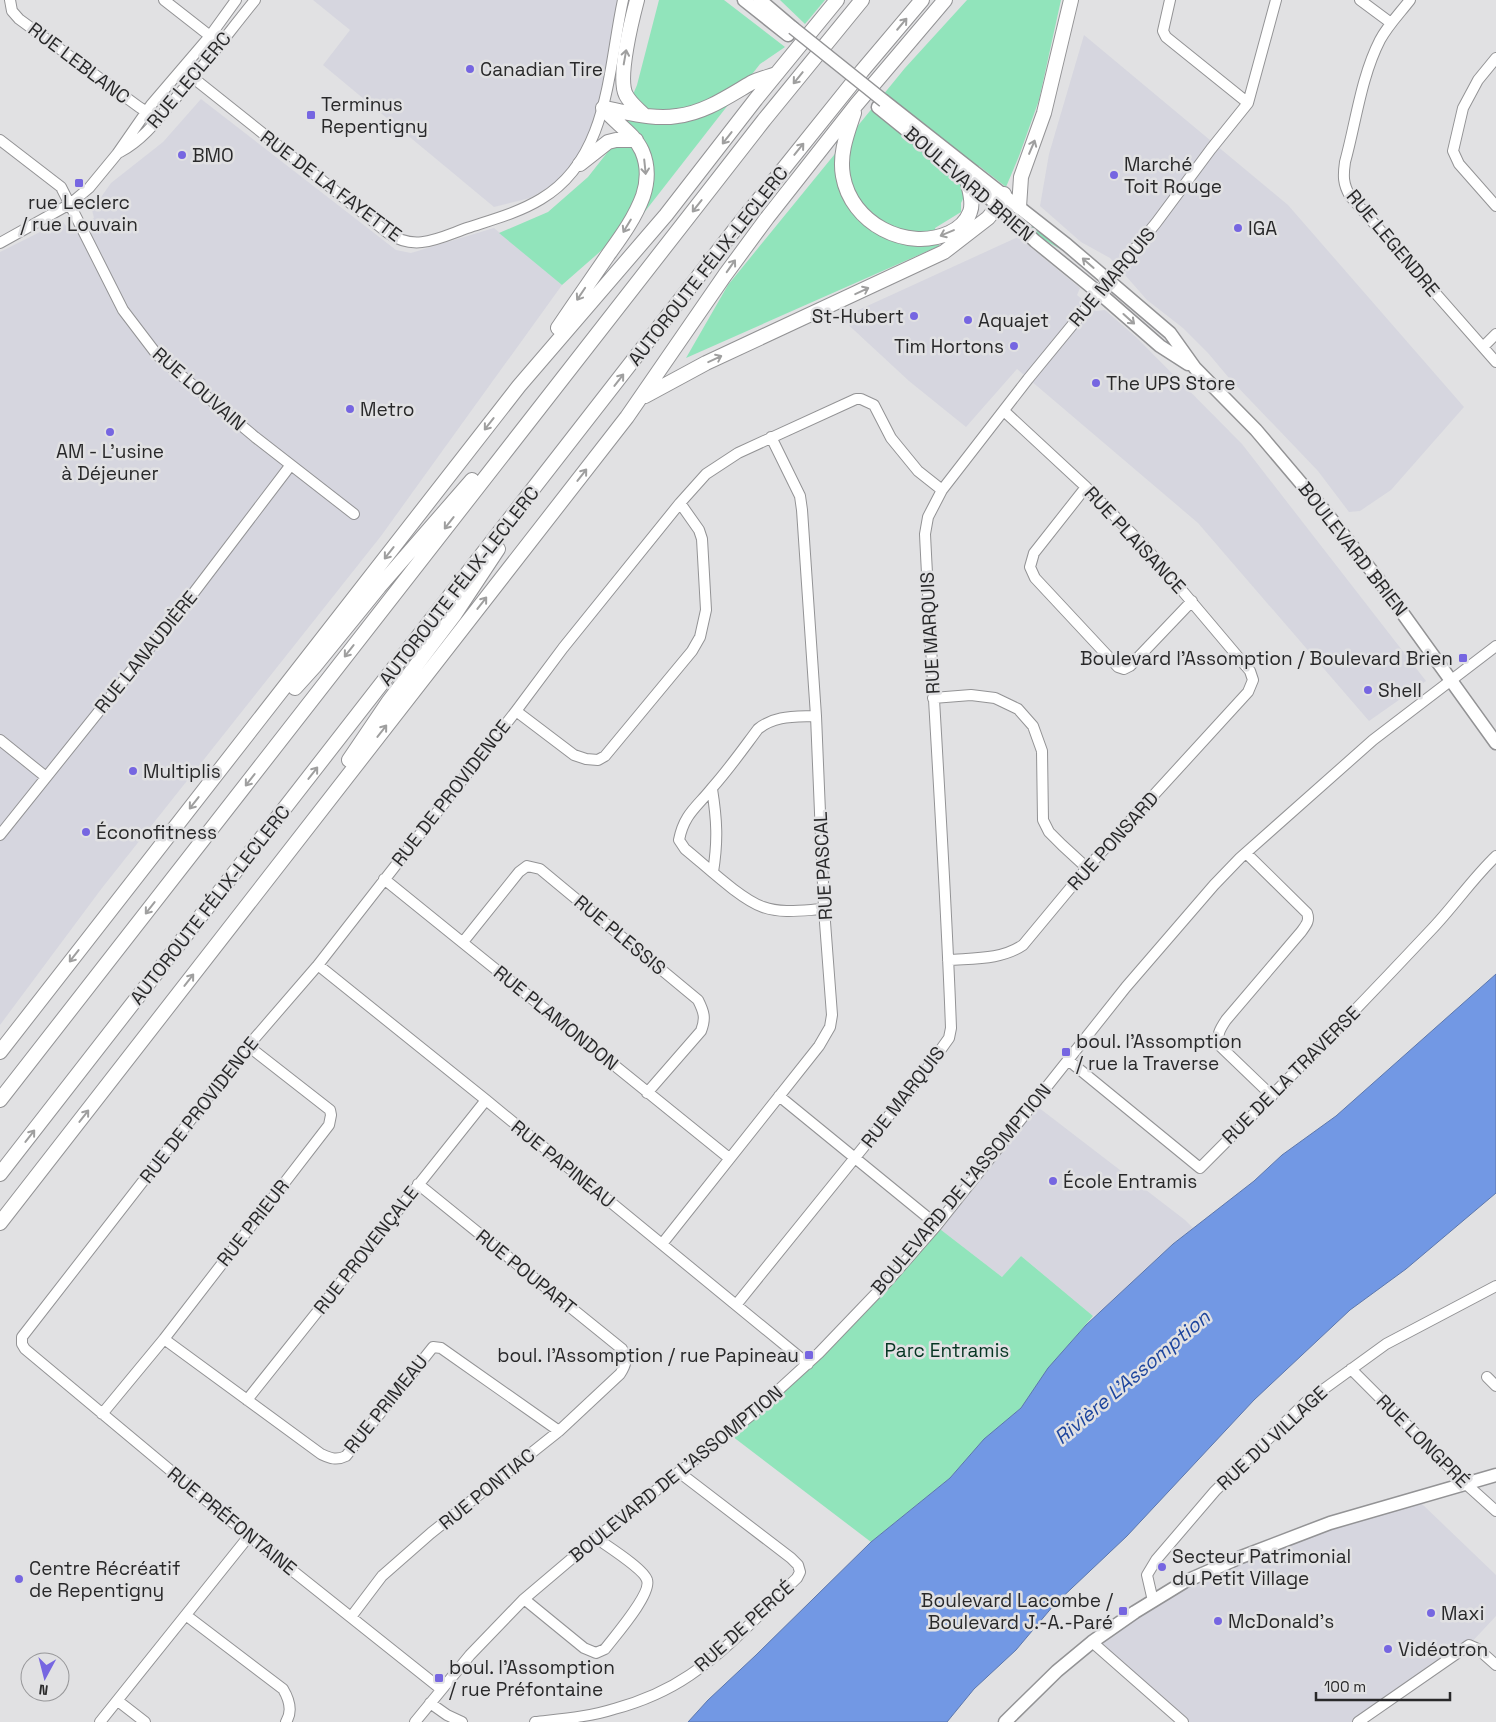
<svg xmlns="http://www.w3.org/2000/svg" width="1496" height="1722" font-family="'Space Grotesk',sans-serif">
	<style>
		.built { fill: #d6d6df }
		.green { fill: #91e4bb }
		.water { fill: #7298e4; stroke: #5c77ac }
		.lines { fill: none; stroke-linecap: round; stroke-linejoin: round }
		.minor-casing { stroke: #939395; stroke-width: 12 }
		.major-casing { stroke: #939395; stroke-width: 15 }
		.highway-casing { stroke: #939395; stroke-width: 16 }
		.minor { stroke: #fff; stroke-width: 10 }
		.major { stroke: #fff; stroke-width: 12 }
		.highway { stroke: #fff; stroke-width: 14 }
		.major-bridge-casing { stroke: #939395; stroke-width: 15; stroke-linecap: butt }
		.major-bridge { stroke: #fff; stroke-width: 12 }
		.oneway { stroke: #9f9f9f }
		.poi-dot { fill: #7666e1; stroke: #e1e1e3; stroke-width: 2 }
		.labels { text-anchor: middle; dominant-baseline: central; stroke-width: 5; stroke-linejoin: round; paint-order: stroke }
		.street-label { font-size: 19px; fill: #29292a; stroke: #e1e1e3 }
		.poi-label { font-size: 19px; fill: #29292a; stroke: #e1e1e3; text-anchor: start }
		.park-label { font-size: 19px; fill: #053522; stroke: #e1e1e3 }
		.water-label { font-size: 20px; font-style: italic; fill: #1d459d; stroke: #e1e1e3 }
	</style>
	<rect width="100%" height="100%" fill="#e1e1e3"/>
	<path class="built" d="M313 0H618L600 108 577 158 569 169 552 185 530 198 494 207 323 65 350 30Z
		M1084 35 1288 205 1464 407 1391 490 1360 511 1349 512 1318 471 1229 378 1208 353 1183 328 1147 300 1110 258 1081 242 1040 206 1049 154Z
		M201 99 396 250 411 253 494 228 562 285 381 536 102 888 0 1025V252L62 221 70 231 94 218 92 210 111 183 163 142Z
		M1018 237 1080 288 1077 295 1096 311 1105 310 1137 338 1242 444 1426 681 1369 721 1198 523 1017 369 966 427 909 381 841 318Z
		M1034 1104 1185 1220 1193 1228 1173 1244 1100 1312 1093 1316 1021 1256 1002 1277 936 1226Z
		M1421 1503 1496 1575V1616L1469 1645 1358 1722H1183L1092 1642 1153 1601 1330 1523Z"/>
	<path class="green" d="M659 0H724L785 47 760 64 643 214 562 285 499 233 548 212 588 177 610 149 637 85Z
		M780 0H825L805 24Z
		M967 0H1061L1039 100 1019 156 1006 187 979 166 961 203V212L935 228 939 246 686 358 728 285 905 68Z
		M1012 208 1063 248 1062 250 1041 238 1010 209Z
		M936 1226 1002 1277 1021 1256 1093 1316 1050 1367 1021 1408 984 1440 950 1478 871 1542 728 1433 748 1419Z"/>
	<path class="water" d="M1496 974V1193L1406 1269 1350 1310 1254 1400 1127 1536 1054 1605 1016 1650 974 1689 947 1722H688L708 1700 756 1655 871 1542 950 1478 984 1439 1021 1408 1048 1368 1086 1325 1173 1244 1254 1181 1282 1155 1336 1116Z"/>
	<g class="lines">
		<g class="minor-casing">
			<path id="minor" d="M10 0 12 11 19 19 139 107 150 114
				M164 0 210 36
				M1170 0 1163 31 1166 37 1248 103
				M1360 0 1391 23
				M1410 0C1400 13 1388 25 1380 40 1361 77 1356 122 1345 162 1343 176 1343 184 1350 196L1496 362
				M1496 58 1478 80 1463 108 1453 151 1459 164 1496 206
				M182 69 388 233C415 252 439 238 467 228 491 220 518 213 541 199 609 159 608 69 623 0
				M0 140 61 187 123 310 158 356 255 437 354 514
				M120 152C145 139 162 114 180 93 206 63 230 31 255 0
				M0 243 70 204 89 188 117 154 151 105 210 36 236 0
				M1483 347 1496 334
				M1086 487 1034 553 1030 567 1035 578 1118 667 1124 669 1130 666 1192 601
				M933 698 971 695 995 698 1018 709 1033 726 1042 751 1043 820 1049 832 1062 845 1087 868
				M516 711 574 755 586 759 598 760 605 756 692 651 700 637 706 610 702 539 699 530 680 503
				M816 716C795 717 775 715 758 729 743 749 729 769 712 788 697 807 684 814 679 840L685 849C705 865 740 899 763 907 782 914 804 910 824 909
				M0 740 46 777
				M712 789C717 820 718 841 713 872
				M0 835 192 595 290 466
				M1246 853 1307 913C1310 921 1306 925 1301 932L1226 1020C1220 1029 1216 1035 1220 1046L1272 1096
				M384 879 729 1158
				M463 942 519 872 527 866 540 869 698 1000C704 1012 706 1018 701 1031L647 1093
				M948 960C974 958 1001 960 1023 945L1087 868 1248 692 1253 680 1250 671 1147 549 1086 487 1004 411
				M318 965 486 1100 808 1364
				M1068 1060 1200 1168C1278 1090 1355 1011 1431 930 1454 906 1472 879 1496 856
				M779 1096 937 1225
				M662 1244 819 1046 830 1027 832 1015 824 909 816 716 802 510 800 496 771 437
				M736 1305 929 1066 949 1038 951 1028C945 863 933 699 925 534L928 517 942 490 1028 379 1156 223 1211 149 1248 103 1276 0
				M164 1339 321 1454C330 1458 336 1461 346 1456L433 1347 441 1348 559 1431
				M1351 1369 1466 1484 1496 1511
				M1487 1377 1496 1386
				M247 1400 486 1100
				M102 1414 164 1339 329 1125 331 1115 330 1110 248 1046
				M524 1599 584 1648 596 1653 605 1649C614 1637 652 1594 647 1580 644 1569 607 1546 596 1538
				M1153 1601 1147 1575 1156 1560 1215 1491 1306 1402 1386 1344 1496 1286
				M187 1616 283 1689C289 1699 293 1711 286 1722
				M351 1617 382 1576 431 1533 559 1431 620 1374C626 1365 628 1358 622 1349L418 1184
				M1092 1642 1183 1722
				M441 1689 249 1536 25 1349 22 1344V1337L248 1046 318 965 516 711 563 648 680 503 706 474 738 453 856 399H861L874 405 891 438 918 471 942 490
				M118 1701 145 1722
				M430 1703 447 1715 462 1722
				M100 1722 249 1536
				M415 1722 470 1655 524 1599 596 1538 750 1416 819 1353 888 1281 937 1225 1126 987 1214 885 1240 858 1373 740 1496 646
				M535 1722C561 1719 589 1717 614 1709 640 1702 668 1690 690 1675 729 1649 763 1610 797 1578L800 1572 798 1565 791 1558 680 1473
				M1358 1722 1469 1645 1478 1649 1496 1665"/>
		</g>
		<g class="major-casing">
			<path id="major" d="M744 0 788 35
				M760 0 793 28
				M884 101 1067 245 1170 333 1195 368 1256 430 1328 515 1378 579 1496 743
				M878 107 983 192 1035 241 1105 298 1160 346 1188 364
				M1005 1722 1057 1671 1092 1642 1135 1612 1184 1582 1241 1557 1330 1523 1496 1475"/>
		</g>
		<g class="highway-casing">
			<path id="highway" d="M637 0C632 19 617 78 626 95 630 103 638 109 644 115
				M603 108C627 112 653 120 677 116 704 113 727 97 751 83 759 79 768 77 776 74
				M854 113C847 134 839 154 843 176 851 223 906 252 949 233 958 229 966 223 970 212 974 202 969 190 967 179
				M580 164 608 142 616 140H636
				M1019 207 1021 177 1044 113 1071 0
				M558 328C574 304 591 280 608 255 621 237 635 218 643 196 648 181 648 165 642 151 634 133 615 123 603 108
				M645 396 706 363 944 252 988 218 998 206 1004 194
				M295 688 314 667 379 587 472 480
				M349 760 389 701 455 614 498 549
				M0 1052 519 386 666 215 756 99 837 0
				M0 1100 764 120 862 0
				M0 1174 736 228 862 71 922 0
				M0 1223 627 417 725 275 767 218 856 105 945 0"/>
		</g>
		<use href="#minor" class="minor"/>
		<use href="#major" class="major"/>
		<use href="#highway" class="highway"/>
		<g class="major-bridge-casing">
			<path id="major-bridge" d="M793 28 884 101"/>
		</g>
		<use href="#major-bridge" class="major-bridge"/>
	</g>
	<defs><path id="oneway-shaft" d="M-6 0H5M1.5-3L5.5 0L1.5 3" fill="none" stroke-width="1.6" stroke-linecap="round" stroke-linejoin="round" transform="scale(1.25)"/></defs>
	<g class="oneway">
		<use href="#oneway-shaft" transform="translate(902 24) rotate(-50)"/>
		<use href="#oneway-shaft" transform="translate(625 57) rotate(-80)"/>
		<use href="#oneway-shaft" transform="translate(798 78) rotate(129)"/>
		<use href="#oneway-shaft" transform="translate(727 138) rotate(128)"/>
		<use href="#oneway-shaft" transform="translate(1032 147) rotate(-67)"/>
		<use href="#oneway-shaft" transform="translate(799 149) rotate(-51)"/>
		<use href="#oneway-shaft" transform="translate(645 167) rotate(84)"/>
		<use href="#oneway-shaft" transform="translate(697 206) rotate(128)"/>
		<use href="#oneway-shaft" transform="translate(627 226) rotate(121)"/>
		<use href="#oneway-shaft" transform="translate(947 233) rotate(157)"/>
		<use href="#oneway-shaft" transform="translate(1088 263) rotate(-139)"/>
		<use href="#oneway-shaft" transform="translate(731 266) rotate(-55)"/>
		<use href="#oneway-shaft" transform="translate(862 291) rotate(-25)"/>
		<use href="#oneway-shaft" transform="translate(581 294) rotate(124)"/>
		<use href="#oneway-shaft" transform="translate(1129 319) rotate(42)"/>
		<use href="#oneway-shaft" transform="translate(715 359) rotate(-25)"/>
		<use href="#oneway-shaft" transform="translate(619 380) rotate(-52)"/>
		<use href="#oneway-shaft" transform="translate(489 424) rotate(128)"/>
		<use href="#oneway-shaft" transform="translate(582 475) rotate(-52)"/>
		<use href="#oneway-shaft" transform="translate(449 523) rotate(128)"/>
		<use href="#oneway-shaft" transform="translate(389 553) rotate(128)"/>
		<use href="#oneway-shaft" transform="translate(482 603) rotate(-52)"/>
		<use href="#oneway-shaft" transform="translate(349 651) rotate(128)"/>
		<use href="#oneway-shaft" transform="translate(382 731) rotate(-52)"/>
		<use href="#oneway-shaft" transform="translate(313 773) rotate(-52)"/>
		<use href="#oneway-shaft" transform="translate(250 780) rotate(128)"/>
		<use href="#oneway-shaft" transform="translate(194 803) rotate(128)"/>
		<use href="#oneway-shaft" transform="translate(150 908) rotate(128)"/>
		<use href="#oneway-shaft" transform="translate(74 956) rotate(128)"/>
		<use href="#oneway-shaft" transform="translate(189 980) rotate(-52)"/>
		<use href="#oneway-shaft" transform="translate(84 1116) rotate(-52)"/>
		<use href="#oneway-shaft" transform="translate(30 1136) rotate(-52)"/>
	</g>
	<g class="poi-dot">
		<circle cx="470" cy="69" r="5"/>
		<rect x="306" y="110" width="10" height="10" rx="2.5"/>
		<circle cx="182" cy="155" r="5"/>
		<circle cx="1114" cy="175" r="5"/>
		<rect x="74" y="178" width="10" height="10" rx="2.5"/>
		<circle cx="1238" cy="228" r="5"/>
		<circle cx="914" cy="316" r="5"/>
		<circle cx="968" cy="320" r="5"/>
		<circle cx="1014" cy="346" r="5"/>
		<circle cx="1096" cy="383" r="5"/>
		<circle cx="350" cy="409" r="5"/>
		<circle cx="110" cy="432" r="5"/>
		<rect x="1458" y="653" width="10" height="10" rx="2.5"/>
		<circle cx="1368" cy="690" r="5"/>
		<circle cx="133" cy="771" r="5"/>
		<circle cx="86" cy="832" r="5"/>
		<rect x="1061" y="1047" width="10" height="10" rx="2.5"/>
		<circle cx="1053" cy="1181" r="5"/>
		<rect x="804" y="1350" width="10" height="10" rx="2.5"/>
		<circle cx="1162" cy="1567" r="5"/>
		<circle cx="19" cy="1579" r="5"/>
		<rect x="1118" y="1606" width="10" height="10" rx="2.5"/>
		<circle cx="1431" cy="1613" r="5"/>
		<circle cx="1218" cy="1621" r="5"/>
		<circle cx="1388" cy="1649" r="5"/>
		<rect x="434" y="1673" width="10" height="10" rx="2.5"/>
	</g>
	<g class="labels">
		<g class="street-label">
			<text transform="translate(79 63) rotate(37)">RUE LEBLANC</text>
			<text transform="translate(189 80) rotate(-50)">RUE LECLERC</text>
			<text transform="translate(969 184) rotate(41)">BOULEVARD BRIEN</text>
			<text transform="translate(331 186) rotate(37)">RUE DE LA FAYETTE</text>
			<text transform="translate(1393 243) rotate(50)">RUE LEGENDRE</text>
			<text transform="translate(708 266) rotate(-52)">AUTOROUTE FÉLIX-LECLERC</text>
			<text transform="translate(1112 277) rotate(-50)">RUE MARQUIS</text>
			<text transform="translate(199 389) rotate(41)">RUE LOUVAIN</text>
			<text transform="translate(1135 540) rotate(47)">RUE PLAISANCE</text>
			<text transform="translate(1353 549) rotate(52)">BOULEVARD BRIEN</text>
			<text transform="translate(459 586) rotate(-52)">AUTOROUTE FÉLIX-LECLERC</text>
			<text transform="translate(930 633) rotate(-93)">RUE MARQUIS</text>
			<text transform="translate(146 652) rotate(-51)">RUE LANAUDIÈRE</text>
			<text transform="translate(451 793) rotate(-52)">RUE DE PROVIDENCE</text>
			<text transform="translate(1113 841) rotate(-48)">RUE PONSARD</text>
			<text transform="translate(823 866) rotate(-93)">RUE PASCAL</text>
			<text transform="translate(210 905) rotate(-52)">AUTOROUTE FÉLIX-LECLERC</text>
			<text transform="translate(620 935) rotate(40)">RUE PLESSIS</text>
			<text transform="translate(556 1018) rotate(39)">RUE PLAMONDON</text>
			<text transform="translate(1291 1075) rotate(-45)">RUE DE LA TRAVERSE</text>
			<text transform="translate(903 1097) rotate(-52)">RUE MARQUIS</text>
			<text transform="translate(199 1110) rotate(-52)">RUE DE PROVIDENCE</text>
			<text transform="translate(563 1164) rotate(39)">RUE PAPINEAU</text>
			<text transform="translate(961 1189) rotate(-50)">BOULEVARD DE L'ASSOMPTION</text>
			<text transform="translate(253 1223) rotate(-52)">RUE PRIEUR</text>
			<text transform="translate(366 1250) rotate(-52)">RUE PROVENÇALE</text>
			<text transform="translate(526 1272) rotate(39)">RUE POUPART</text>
			<text transform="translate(386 1404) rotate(-51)">RUE PRIMEAU</text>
			<text transform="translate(1272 1438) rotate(-43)">RUE DU VILLAGE</text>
			<text transform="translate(1423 1441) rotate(45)">RUE LONGPRÉ</text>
			<text transform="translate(676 1474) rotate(-39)">BOULEVARD DE L'ASSOMPTION</text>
			<text transform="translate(487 1489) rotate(-39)">RUE PONTIAC</text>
			<text transform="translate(232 1521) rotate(39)">RUE PRÉFONTAINE</text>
			<text transform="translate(744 1626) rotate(-42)">RUE DE PERCÉ</text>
		</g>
		<g class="poi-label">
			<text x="480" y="69">Canadian Tire</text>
			<text x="321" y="104">Terminus<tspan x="321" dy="22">Repentigny</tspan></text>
			<text x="192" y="155">BMO</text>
			<text x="1124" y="164">Marché<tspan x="1124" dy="22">Toit Rouge</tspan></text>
			<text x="79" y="202" text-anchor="middle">rue Leclerc<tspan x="79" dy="22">/ rue Louvain</tspan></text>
			<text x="1248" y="228">IGA</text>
			<text x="904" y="316" text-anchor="end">St-Hubert</text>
			<text x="978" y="320">Aquajet</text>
			<text x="1004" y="346" text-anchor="end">Tim Hortons</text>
			<text x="1106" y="383">The UPS Store</text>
			<text x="360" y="409">Metro</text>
			<text x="110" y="451" text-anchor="middle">AM - L'usine<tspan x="110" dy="22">à Déjeuner</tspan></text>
			<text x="1453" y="658" text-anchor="end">Boulevard l'Assomption / Boulevard Brien</text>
			<text x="1378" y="690">Shell</text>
			<text x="143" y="771">Multiplis</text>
			<text x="96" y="832">Éconofitness</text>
			<text x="1076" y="1041">boul. l'Assomption<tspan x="1076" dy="22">/ rue la Traverse</tspan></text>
			<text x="1063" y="1181">École Entramis</text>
			<text x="799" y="1355" text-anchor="end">boul. l'Assomption / rue Papineau</text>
			<text x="1172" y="1556">Secteur Patrimonial<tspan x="1172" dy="22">du Petit Village</tspan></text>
			<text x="29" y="1568">Centre Récréatif<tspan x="29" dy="22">de Repentigny</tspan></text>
			<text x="1113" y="1600" text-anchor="end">Boulevard Lacombe /<tspan x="1113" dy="22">Boulevard J.-A.-Paré</tspan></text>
			<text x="1441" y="1613">Maxi</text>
			<text x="1228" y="1621">McDonald's</text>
			<text x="1398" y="1649">Vidéotron</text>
			<text x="449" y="1667">boul. l'Assomption<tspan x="449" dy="22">/ rue Préfontaine</tspan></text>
		</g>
		<g class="park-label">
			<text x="947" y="1350">Parc Entramis</text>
		</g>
		<g class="water-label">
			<text transform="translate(1132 1377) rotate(-40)">Rivière L'Assomption</text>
		</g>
	</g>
	<g transform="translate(45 1677) rotate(187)"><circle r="24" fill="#e1e1e3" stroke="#979799"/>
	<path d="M0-4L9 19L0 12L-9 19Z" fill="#7666e1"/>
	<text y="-8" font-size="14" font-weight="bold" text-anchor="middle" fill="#29292a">N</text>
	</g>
	<path d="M1316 1692v8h134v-8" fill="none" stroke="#29292a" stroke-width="2.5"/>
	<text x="1324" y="1692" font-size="15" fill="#29292a" stroke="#e1e1e3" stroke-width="4" paint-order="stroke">100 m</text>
</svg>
